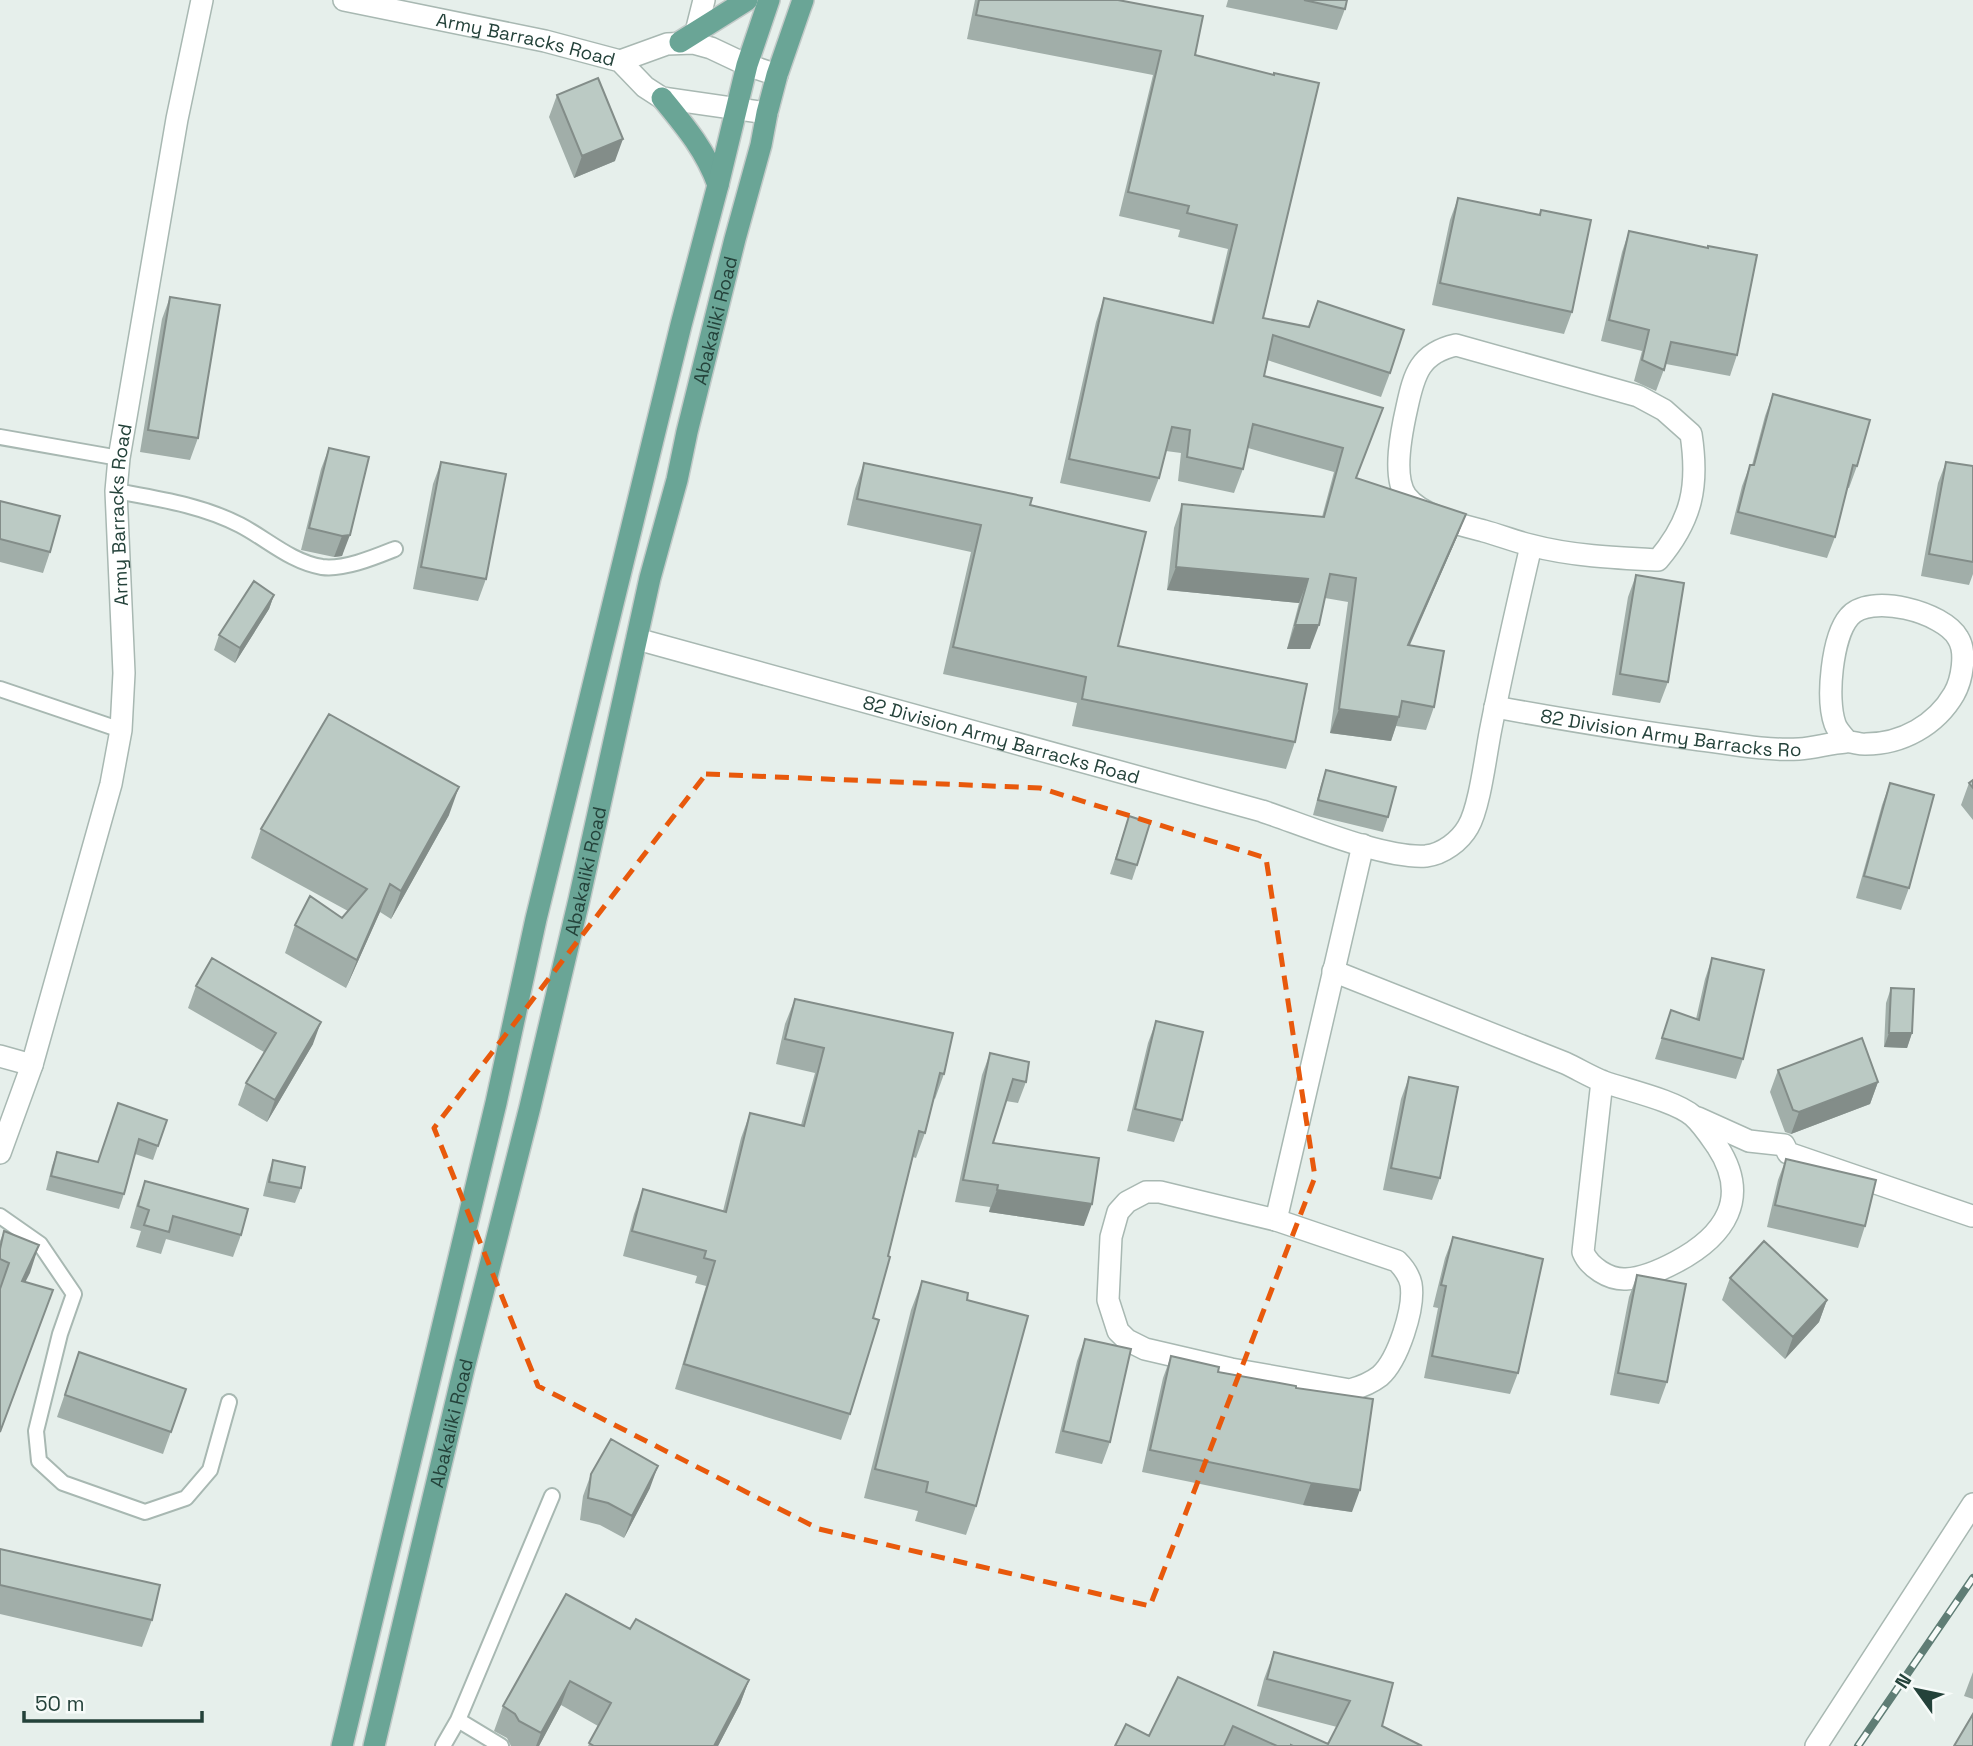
<svg xmlns="http://www.w3.org/2000/svg" width="1973" height="1746" font-family="'Space Grotesk',sans-serif">
	<style>
		.lines { fill: none; stroke-linecap: round; stroke-linejoin: round }
		.lane-casing { stroke: #a8b8b2; stroke-width: 18 }
		.street-casing { stroke: #a8b8b2; stroke-width: 24 }
		.primary-casing { stroke: #c2cac8; stroke-width: 24 }
		.lane { stroke: #fff; stroke-width: 14 }
		.street { stroke: #fff; stroke-width: 21 }
		.primary { stroke: #6aa596; stroke-width: 21 }
		.rail-casing { stroke: #5f7d75; stroke-width: 8 }
		.rail { stroke: #f7fbf9; stroke-width: 5; stroke-dasharray: 16; stroke-linecap: butt }
		.wall { fill: #a1aea9 }
		.shaded-wall { fill: #838d89 }
		.building { fill: #bbcac4; stroke: #838d89; stroke-width: 2 }
		.marked { fill: none; stroke: #e8590c; stroke-width: 5; stroke-dasharray: 14 9; stroke-linejoin: round }
		.labels { text-anchor: middle; dominant-baseline: central; stroke-width: 5; stroke-linejoin: round; paint-order: stroke }
		.street-label { font-size: 19px; fill: #24423a; stroke: #f7fbf9 }
	</style>
	<rect width="100%" height="100%" fill="#e6efeb"/>
	<g class="lines">
		<g class="lane-casing">
			<path id="lane" d="M0 437 119 458
				M116 491C159 499 201 505 240 525 267 539 291 562 322 567 344 570 375 557 395 549
				M0 689 121 730
				M0 1216 40 1244 74 1294 60 1334 36 1431 39 1461 63 1483 145 1512 186 1498 210 1470 229 1402
				M458 1720 501 1746
				M443 1746 458 1720 552 1496"/>
		</g>
		<g class="street-casing">
			<g id="street">
				<path id="s1" d="M344 0 545 41 620 61 645 87 662 98 767 113"/>
				<path d="M696 32 704 0"/>
				<path d="M620 61 667 44 693 43 711 48 747 65 777 75"/>
				<path d="M1456 345 1638 396 1664 410 1691 434C1699 486 1692 520 1658 560 1616 558 1571 556 1530 545 1514 541 1499 535 1484 531 1461 525 1421 516 1406 496 1392 476 1402 429 1407 407 1414 374 1420 353 1456 345Z"/>
				<path id="s2" d="M637 639 1262 811C1304 825 1384 859 1426 856 1443 854 1460 841 1468 827 1480 807 1486 752 1491 728 1503 667 1517 606 1531 546"/>
				<path id="s3" d="M1495 707C1561 719 1627 730 1694 739 1728 743 1763 751 1799 749 1815 748 1830 743 1846 742 1852 741 1860 745 1866 744 1902 744 1936 725 1954 694 1962 680 1967 652 1958 638 1944 612 1869 592 1849 617 1832 637 1826 699 1835 724 1837 730 1843 736 1847 741"/>
				<path d="M1333 971 1565 1063C1578 1069 1591 1077 1604 1082 1627 1090 1676 1101 1693 1116 1702 1124 1710 1136 1717 1146 1751 1198 1725 1236 1676 1262 1661 1270 1643 1278 1626 1279 1609 1280 1589 1267 1583 1252L1602 1081"/>
				<path d="M0 1056 32 1065"/>
				<path d="M1698 1118 1749 1141 1784 1145 1788 1153 1972 1216"/>
				<path id="s4" d="M0 1153 32 1065 111 784 121 730 124 673 116 491 119 458 177 119 202 0"/>
				<path d="M1146 1192H1160L1276 1220 1397 1261C1403 1267 1409 1275 1411 1284 1415 1308 1398 1360 1380 1376 1371 1383 1361 1387 1350 1390L1231 1369 1145 1349 1127 1340 1118 1331 1108 1300 1111 1237 1118 1212 1127 1202Z"/>
				<path d="M1276 1220 1363 845"/>
				<path d="M1816 1746 1973 1504"/>
			</g>
		</g>
		<g class="primary-casing">
			<g id="primary">
				<path d="M680 42 747 0"/>
				<path d="M662 98C685 126 706 151 718 185"/>
				<path d="M342 1746 496 1103 536 919 681 325 718 185 747 65 769 0"/>
				<path id="s5" d="M374 1746 465 1364 530 1107 579 900 650 578 677 480 687 432 735 239 761 145 767 113 777 75 803 0"/>
			</g>
		</g>
		<use href="#lane" class="lane"/>
		<use href="#street" class="street"/>
		<use href="#primary" class="primary"/>
		<g class="rail-casing">
			<path id="rail" d="M1858 1746 1973 1578"/>
		</g>
		<use href="#rail" class="rail"/>
	</g>
	<path class="wall" d="M975 0H1118L1195 55 1263 318 1308 327 1318 301 1390 373 1381 397 1267 360 1264 376 1383 408 1356 478 1466 514 1457 537 1410 645 1434 707 1426 730 1396 726 1391 741 1330 733 1348 602 1325 598 1310 649H1287L1299 603 1167 590 1174 528 1182 504 1322 517 1334 472 1248 448 1243 469 1234 493 1178 481 1181 453 1166 451 1159 478 1150 502 1060 483 1096 322 1104 298 1211 323 1228 249 1178 237 1180 230 1119 216 1153 75 967 39Z
		M1228 0H1347L1345 9 1337 30 1226 7Z
		M557 95 615 161 574 178 549 117Z
		M1458 198 1539 215 1541 210 1572 312 1564 334 1432 305 1450 220Z
		M1629 231 1737 355 1730 376 1666 364 1656 391 1634 381 1642 351 1601 341 1622 252Z
		M170 297 198 438 190 460 140 452 162 319Z
		M1773 394 1857 466 1849 488H1847L1835 537 1827 558 1730 534 1742 486 1750 465H1752L1765 416Z
		M329 448 369 457 342 556 334 557 301 550 321 469Z
		M441 462 486 579 478 601 413 589 433 484Z
		M1946 462 1973 466V574L1969 585 1921 576 1938 483Z
		M864 463 1030 505 1118 646 1295 742 1286 769 1072 726 1077 703 943 674 971 552 847 525 855 489Z
		M0 501 50 552 43 573 0 562Z
		M1636 575 1668 682 1660 703 1612 695 1628 597Z
		M274 595 269 609 235 663 214 650 219 635Z
		M1326 770 1388 817 1383 832 1313 815 1321 785Z
		M1973 780V820L1961 805 1969 783Z
		M1890 783 1909 888 1901 910 1856 898 1882 805Z
		M449 815 391 919 380 912 346 988 285 953 295 925 342 918 348 911 251 858 261 829Z
		M1129 816 1137 865 1132 880 1110 874Z
		M1712 958 1743 1059 1736 1079 1655 1059 1671 1010 1696 1019 1705 979Z
		M196 986 313 1044 267 1122 238 1105 246 1083 264 1052 188 1008Z
		M1891 988 1912 1033 1907 1048 1884 1047 1886 1003Z
		M795 999 944 1074 935 1099 934 1098 925 1133 916 1158 913 1157 888 1256 850 1414 841 1440 675 1389 706 1286 695 1283 697 1276 623 1256 634 1214 643 1189 723 1211 741 1138 750 1113 801 1125 815 1073 776 1064 785 1024Z
		M1156 1021 1182 1120 1174 1142 1127 1131 1148 1043Z
		M990 1053 1026 1082 1018 1103 1006 1101 993 1143 1084 1226 989 1212 990 1207 955 1202 982 1075Z
		M1778 1070 1878 1082 1870 1104 1791 1134 1785 1132 1770 1092Z
		M1409 1077 1440 1178 1432 1200 1383 1190 1401 1099Z
		M167 1120 153 1160 135 1154 124 1194 119 1209 46 1190 52 1166 57 1152 98 1162Z
		M1786 1159 1865 1226 1858 1248 1767 1227 1778 1180Z
		M273 1160 301 1188 295 1203 263 1196 268 1175Z
		M145 1181 241 1235 233 1257 166 1239 161 1254 136 1247 141 1231 130 1228 137 1203Z
		M4 1231 39 1245 25 1282 0 1433V1241Z
		M1453 1237 1518 1373 1510 1394 1424 1378 1438 1308 1433 1307 1445 1258Z
		M1637 1275 1667 1382 1659 1404 1610 1395 1629 1297Z
		M1730 1278 1827 1300 1819 1322 1785 1359 1722 1300Z
		M922 1281 967 1300 976 1506 966 1535 915 1521 918 1511 864 1498 911 1310Z
		M1085 1339 1110 1442 1102 1464 1055 1453 1077 1361Z
		M79 1352 186 1389 163 1454 57 1417Z
		M1171 1356 1218 1372 1296 1388 1352 1512 1303 1505 1142 1472 1163 1378Z
		M591 1474 650 1488 624 1538 600 1525 580 1520 583 1496Z
		M0 1549 152 1620 142 1647 0 1614Z
		M630 1629 749 1680 740 1704 718 1746H588L598 1726 561 1705 539 1746H511L507 1738 494 1731 503 1706Z
		M1274 1652 1393 1683 1382 1726 1422 1746H1115L1149 1736 1178 1677 1328 1744 1337 1727 1257 1706 1264 1679Z
		M1973 1672V1699L1964 1696Z"/>
	<path class="shaded-wall" d="M623 139 615 161 574 178 582 156Z
		M1466 514 1457 537 1399 669 1408 645Z
		M350 535 342 556 334 557 342 536Z
		M1176 567 1308 579 1299 603 1167 590Z
		M274 595 269 609 235 663 240 648Z
		M1295 625H1319L1310 649H1287Z
		M1339 709 1399 717 1391 741 1330 733Z
		M459 787 449 815 391 919 401 891Z
		M390 884 380 912 346 988 357 960Z
		M321 1022 313 1044 267 1122 275 1100Z
		M1889 1033H1912L1907 1048 1884 1047Z
		M1878 1082 1870 1104 1791 1134 1799 1112Z
		M997 1190 1092 1204 1084 1226 989 1212Z
		M39 1245 30 1273 12 1308 22 1281Z
		M1827 1300 1819 1322 1785 1359 1793 1337Z
		M658 1466 650 1488 624 1538 632 1516Z
		M1311 1483 1360 1490 1352 1512 1303 1505Z
		M749 1680 740 1704 718 1746H714Z
		M570 1681 561 1705 539 1746H536L541 1733Z"/>
	<path class="building" d="M979 0H1118L1203 16 1195 55 1274 75V73L1319 83 1263 318 1309 327 1318 301 1404 330 1390 373 1273 335 1264 376 1383 408 1356 478 1466 514 1408 645 1444 651 1434 707 1402 701 1399 717 1339 709 1356 578 1330 574 1319 625H1295L1308 579 1176 567 1182 504 1324 517 1343 448 1253 424 1243 469 1187 457 1190 430 1172 427 1159 478 1069 459 1104 298 1213 323 1237 225 1187 213 1189 206 1128 192 1161 51 976 15Z
		M1304 0H1347L1345 9Z
		M598 78 623 139 582 156 557 95Z
		M1458 198 1540 215 1541 210 1591 220 1572 312 1440 283Z
		M1629 231 1708 248V246L1757 255 1737 355 1671 342 1664 370 1642 360 1649 330 1609 320Z
		M170 297 220 305 198 438 148 430Z
		M1773 394 1870 420 1857 466 1853 465 1835 537 1738 512 1750 465H1754Z
		M329 448 369 457 350 535 342 536 309 528Z
		M441 462 506 474 486 579 421 567Z
		M1946 462 1973 466V562L1929 554Z
		M864 463 1032 498 1030 505 1146 532 1118 646 1307 684 1295 742 1082 699 1086 677 953 647 981 525 857 499Z
		M0 501 60 516 50 552 0 539Z
		M1636 575 1684 583 1668 682 1620 674Z
		M254 581 274 595 240 648 219 635Z
		M329 714 459 787 401 891 390 884 357 960 295 925 310 896 342 918 367 889 261 829Z
		M1326 770 1396 787 1388 817 1318 800Z
		M1973 780V788L1969 783Z
		M1890 783 1934 795 1909 888 1864 876Z
		M1129 816 1150 823 1137 865 1116 859Z
		M212 958 321 1022 275 1100 246 1083 276 1033 196 986Z
		M1712 958 1764 970 1743 1059 1662 1038 1671 1010 1699 1020Z
		M1891 988 1914 989 1912 1033H1889Z
		M795 999 953 1033 944 1074 940 1073 925 1133 919 1131 888 1256 890 1257 873 1318 879 1320 850 1414 684 1364 715 1261 704 1258 706 1251 632 1231 643 1189 726 1212 750 1113 804 1126 824 1048 785 1039Z
		M1156 1021 1203 1032 1182 1120 1135 1109Z
		M1862 1038 1878 1082 1799 1112 1793 1110 1778 1070Z
		M990 1053 1029 1062 1026 1082 1013 1079 993 1143 1099 1158 1092 1204 997 1190 998 1185 963 1180Z
		M1409 1077 1458 1087 1440 1178 1391 1168Z
		M118 1103 167 1120 158 1146 139 1139 124 1194 51 1176 57 1152 98 1162Z
		M1786 1159 1876 1180 1865 1226 1775 1205Z
		M273 1160 305 1167 301 1188 269 1182Z
		M145 1181 248 1209 241 1235 173 1216 169 1232 144 1225 149 1210 138 1206Z
		M4 1231 39 1245 22 1281 53 1290 0 1432V1289L9 1263 0 1259V1249Z
		M1453 1237 1543 1259 1518 1373 1432 1356 1446 1286 1441 1285Z
		M1764 1241 1827 1300 1793 1337 1730 1278Z
		M1637 1275 1686 1284 1667 1382 1618 1373Z
		M922 1281 968 1293 967 1300 1028 1316 976 1506 926 1492 928 1482 875 1469Z
		M1085 1339 1131 1349 1110 1442 1063 1431Z
		M79 1352 186 1389 171 1432 65 1395Z
		M1171 1356 1219 1367 1218 1372 1296 1386V1388L1373 1399 1360 1490 1311 1483 1150 1450Z
		M611 1439 658 1466 632 1516 608 1503 588 1498 591 1474Z
		M0 1549 160 1585 152 1620 0 1585Z
		M566 1594 630 1629 636 1619 749 1680 714 1746H594L589 1743 611 1703 570 1681 541 1733 519 1721 515 1714 503 1706Z
		M1274 1652 1393 1683 1382 1726 1422 1746H1293L1291 1745V1746H1277L1233 1726 1224 1746H1115L1126 1724 1149 1736 1178 1677 1328 1744 1350 1701 1267 1679Z
		M1973 1714V1746H1954Z"/>
	<path class="marked" d="M706 774 1040 788 1266 858 1315 1177 1150 1606 819 1529 538 1386 434 1128Z"/>
	<g class="labels">
		<g class="street-label">
			<text stroke="none"><textPath href="#s1" startOffset="186">Army Barracks Road</textPath></text>
			<text stroke="none"><textPath href="#s5" startOffset="1466">Abakaliki Road</textPath></text>
			<text stroke="none"><textPath href="#s4" startOffset="656">Army Barracks Road</textPath></text>
			<text stroke="none"><textPath href="#s3" startOffset="178">82 Division Army Barracks Ro</textPath></text>
			<text stroke="none"><textPath href="#s2" startOffset="378">82 Division Army Barracks Road</textPath></text>
			<text stroke="none"><textPath href="#s5" startOffset="900">Abakaliki Road</textPath></text>
			<text stroke="none"><textPath href="#s5" startOffset="332">Abakaliki Road</textPath></text>
		</g>
	</g>
	<g transform="translate(1917 1690) rotate(303)" stroke="#f7fbf9" stroke-width="5" paint-order="stroke">
	<path d="M0-5L12 26L0 18L-12 26Z" fill="#24423a"/>
	<text y="-10" font-size="19" font-weight="bold" text-anchor="middle" fill="#24423a">N</text>
	</g>
	<path d="M24 1711v10h178v-10" fill="none" stroke="#24423a" stroke-width="3.5"/>
	<text x="35" y="1711" font-size="21" fill="#24423a" stroke="#f7fbf9" stroke-width="5" paint-order="stroke">50 m</text>
</svg>
